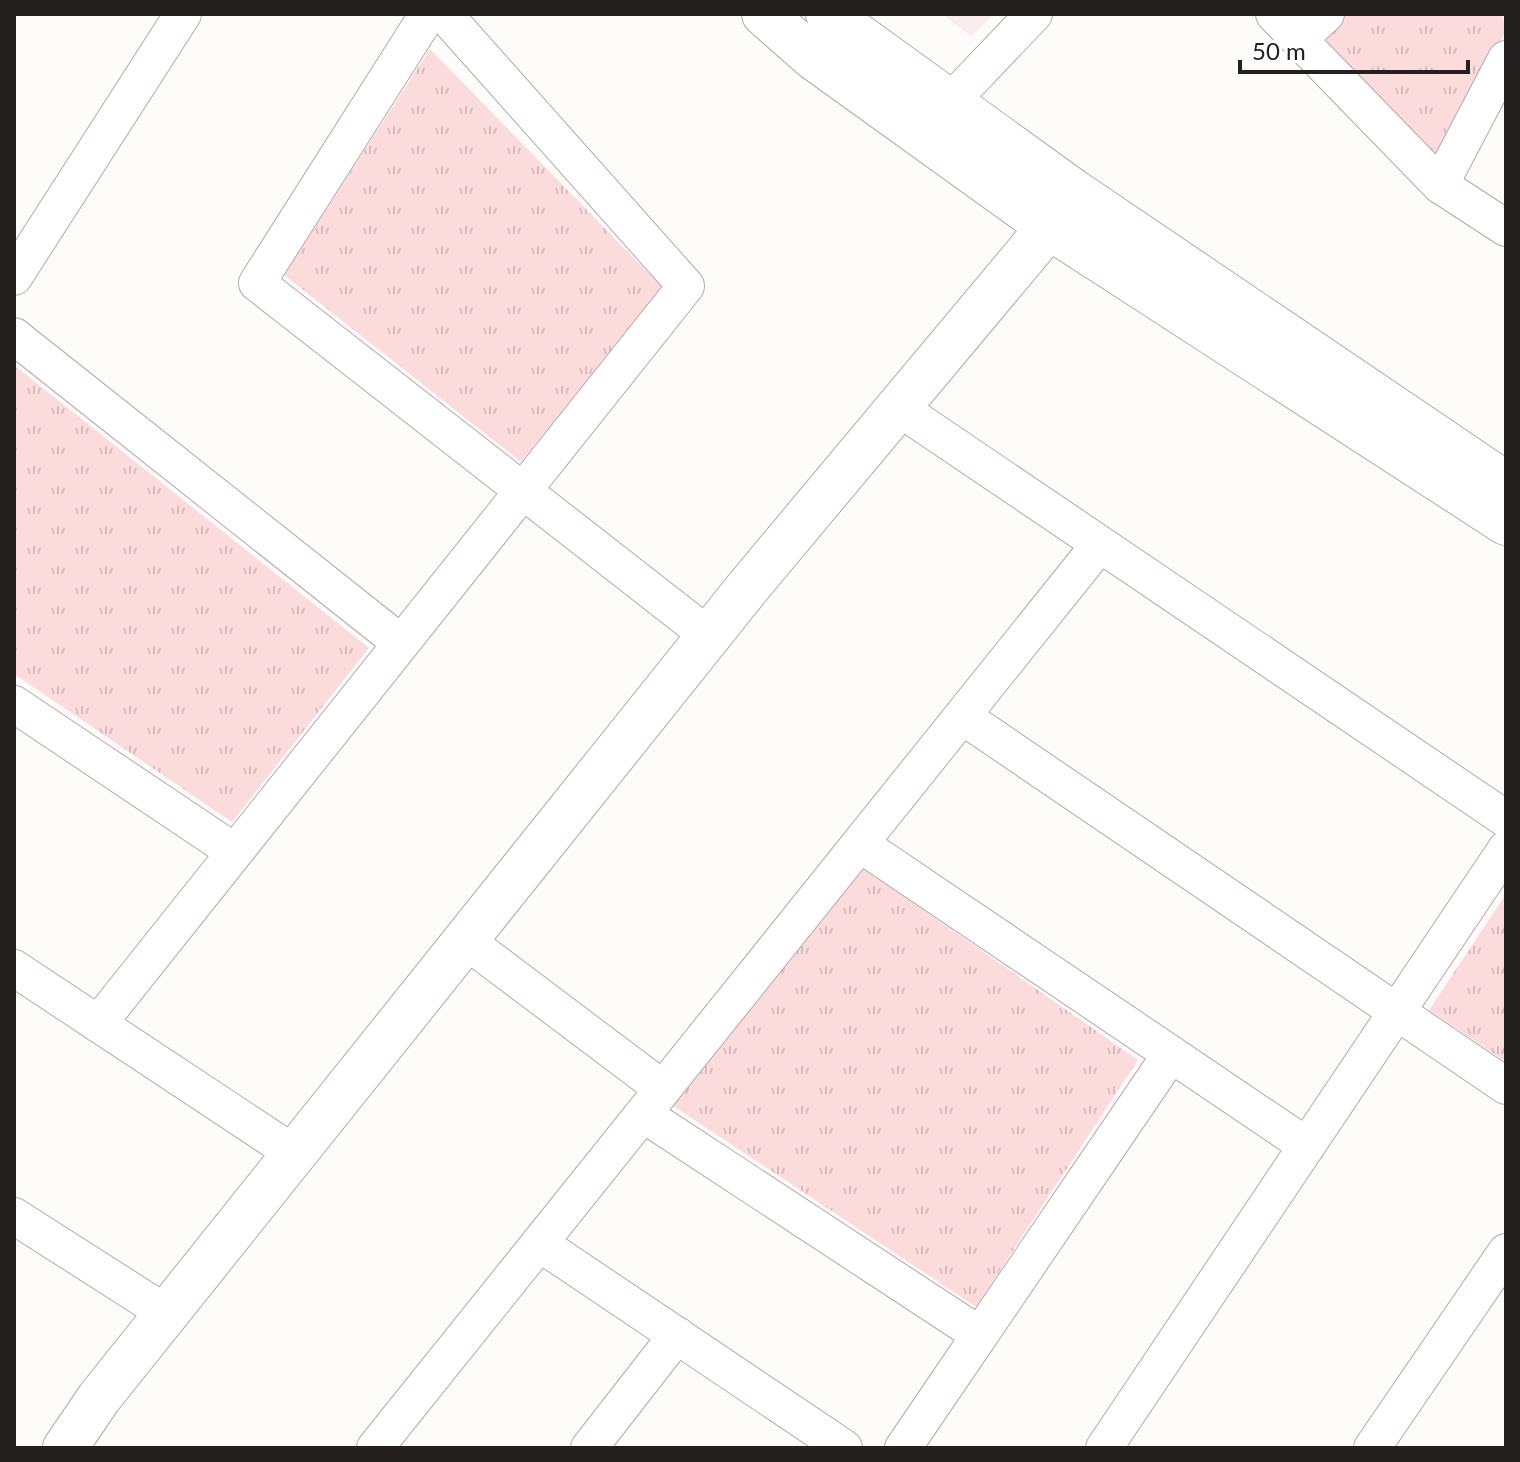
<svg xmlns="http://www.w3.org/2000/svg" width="1520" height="1462" font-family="Lato,sans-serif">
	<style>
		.built { fill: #faeced }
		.park { fill: url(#park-tufts) }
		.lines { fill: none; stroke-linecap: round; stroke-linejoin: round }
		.minor-casing { stroke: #b6a8a9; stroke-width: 38 }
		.tertiary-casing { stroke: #b6a8a9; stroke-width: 46 }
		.minor { stroke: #fff; stroke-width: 36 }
		.tertiary { stroke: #fff; stroke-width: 44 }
	</style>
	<defs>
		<pattern id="park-tufts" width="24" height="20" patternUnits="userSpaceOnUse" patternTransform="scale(2)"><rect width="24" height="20" fill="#fcdbdd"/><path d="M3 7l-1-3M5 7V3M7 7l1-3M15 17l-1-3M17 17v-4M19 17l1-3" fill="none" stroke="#d8bcbd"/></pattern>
	</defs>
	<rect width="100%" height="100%" fill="#fefbfb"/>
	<path class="built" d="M942 14H994L971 36Z"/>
	<path class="park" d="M1344 14H1502L1506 31 1435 162 1317 40Z
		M430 49 663 288 521 462 284 275Z
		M14 365 369 648 232 822 14 674Z
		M862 867 1138 1060 976 1307 672 1105Z
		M1506 894V1062L1429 1010Z"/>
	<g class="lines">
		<g class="minor-casing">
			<path id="minor" d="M428 14 257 283 709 636
				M1274 14 1440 185 1506 228
				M1299 39 1326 14
				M950 102 1034 14
				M1440 185 1506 59
				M14 277 183 14
				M14 336 401 643
				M896 406 1506 819
				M14 704 235 852
				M962 716 1506 1086
				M860 844 1307 1146
				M465 940 663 1089
				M14 968 295 1154
				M98 1024 686 286 444 14
				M643 1114 980 1335
				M14 1216 166 1313
				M539 1243 844 1448
				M375 1448 1100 544
				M589 1448 677 1335
				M903 1448 1171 1054
				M1104 1448 1506 849
				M1372 1448 1506 1252"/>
		</g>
		<g class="tertiary-casing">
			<path id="tertiary" d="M764 14 814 58 1049 227 1506 523
				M828 14 1073 191 1506 484
				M65 1448 99 1398 748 587 1049 227 1073 191"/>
		</g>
		<use href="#minor" class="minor"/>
		<use href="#tertiary" class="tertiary"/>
	</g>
	<rect width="1520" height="1462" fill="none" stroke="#252020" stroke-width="32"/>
	<path d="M1240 60v12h228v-12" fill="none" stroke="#252020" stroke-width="4"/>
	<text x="1252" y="60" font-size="24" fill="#252020" stroke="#ffffff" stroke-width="6" paint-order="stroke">50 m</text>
</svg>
